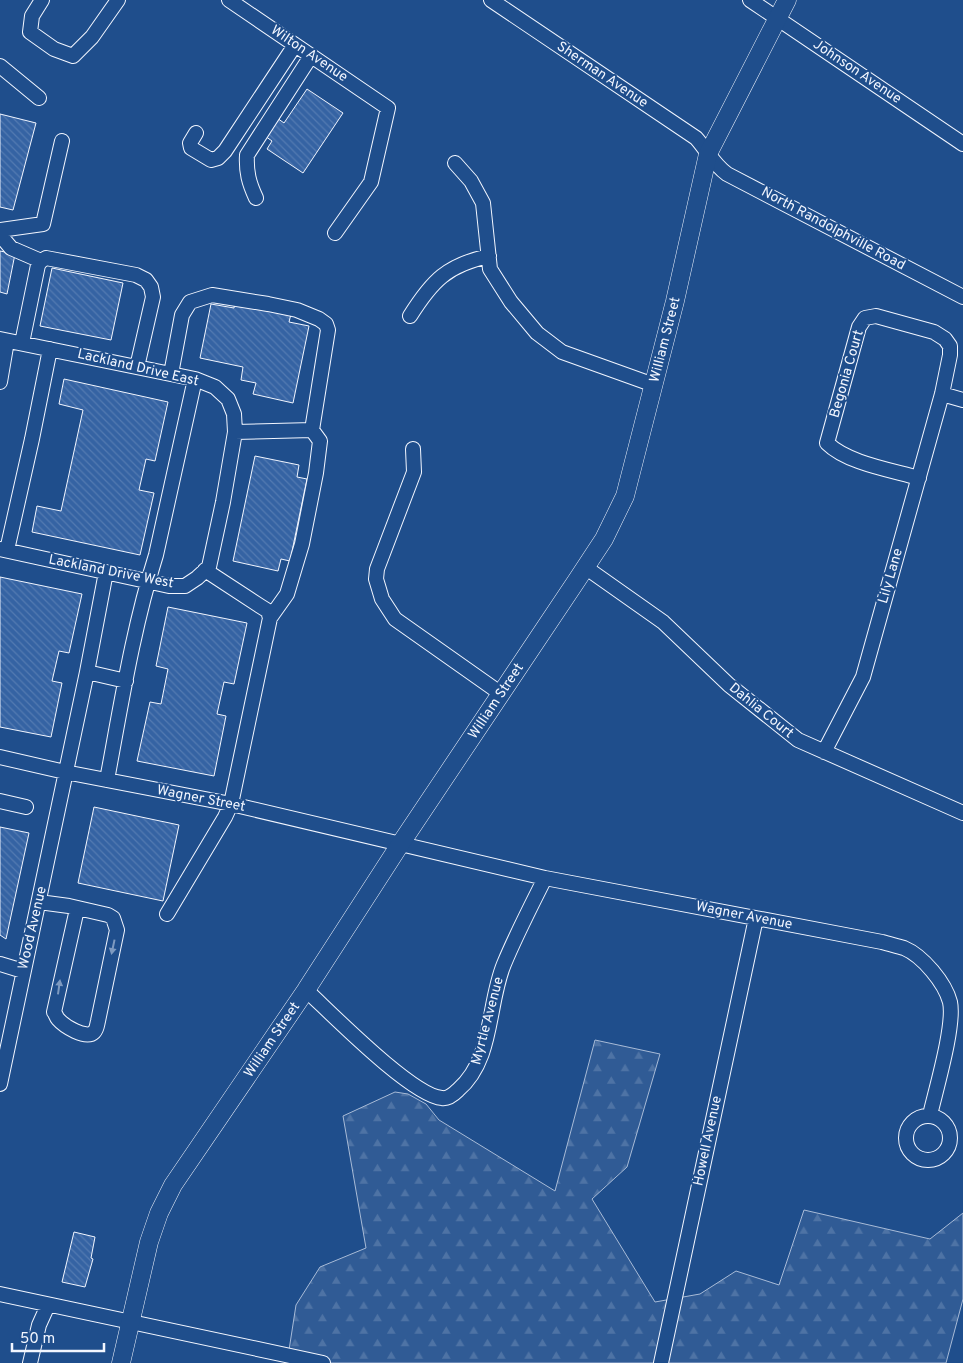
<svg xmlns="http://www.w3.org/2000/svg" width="963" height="1363" font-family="Overpass,sans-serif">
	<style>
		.forest { fill: url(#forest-firs); stroke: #a8bbd7 }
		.building { fill: url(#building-back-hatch); stroke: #f2f6ff }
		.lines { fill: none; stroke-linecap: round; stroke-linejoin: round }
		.minor-casing { stroke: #f2f6ff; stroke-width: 16 }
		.major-casing { stroke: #f2f6ff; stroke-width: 19 }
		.minor { stroke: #1f4e8c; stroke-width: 14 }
		.major { stroke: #1f4e8c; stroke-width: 18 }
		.oneway { fill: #7e9ac0 }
		.labels { text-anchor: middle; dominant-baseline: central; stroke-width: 4; stroke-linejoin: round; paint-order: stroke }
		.street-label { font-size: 14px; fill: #f2f6ff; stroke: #1f4e8c }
	</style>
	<defs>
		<pattern id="forest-firs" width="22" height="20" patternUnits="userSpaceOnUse" patternTransform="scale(1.25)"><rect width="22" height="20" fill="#305b95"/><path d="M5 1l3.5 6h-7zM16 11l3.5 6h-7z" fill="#4e73a5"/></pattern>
		<pattern id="building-back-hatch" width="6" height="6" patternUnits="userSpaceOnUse" patternTransform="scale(1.25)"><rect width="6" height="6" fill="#3563a3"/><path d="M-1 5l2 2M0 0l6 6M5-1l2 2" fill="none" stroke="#537ab1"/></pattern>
	</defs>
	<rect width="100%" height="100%" fill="#1f4e8c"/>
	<path class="forest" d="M595 1040 660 1054 627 1167 592 1199 655 1302 700 1294 736 1271 779 1285 804 1210 930 1239 963 1213V1299L946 1363H287L296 1305 320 1267 366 1248 343 1116 395 1092 408 1094 426 1104 439 1120 555 1191Z"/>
	<path class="building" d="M307 89 343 113 303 173 267 149 272 141 265 136 277 118 284 123Z
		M0 114 36 123 13 210 0 207Z
		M0 251 15 254 7 294 0 292Z
		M52 268 123 283 111 340 40 326Z
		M235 302 291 314 289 322 309 326 293 403 253 394 256 383 241 380 243 367 200 358 211 304 234 308Z
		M64 379 168 402 155 461 146 459 139 490 154 493 140 555 32 532 37 506 61 511 83 410 59 404Z
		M255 456 299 465 297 477 307 479 290 561 281 559 278 571 233 561Z
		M0 577 82 594 69 653 59 651 52 681 62 683 51 737 0 727Z
		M168 607 247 623 234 684 224 682 217 714 226 716 214 776 137 761 150 702 161 704 168 669 156 666Z
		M94 807 179 825 163 901 78 883Z
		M0 827 29 833 6 939 0 935Z
		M74 1232 95 1237 91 1258 93 1259 85 1287 62 1282Z"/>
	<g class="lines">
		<g class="minor-casing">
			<path id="minor" d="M42 0 32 16 30 32 54 49 73 56 92 37 118 0
				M229 0 388 108 371 182 335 233
				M491 0 696 138C707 150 713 164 727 174L963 297
				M750 0 963 144
				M0 66 39 98
				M196 133 190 143 191 148 211 160 218 158 225 151 295 45
				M455 163 471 181 483 203 490 269 511 302 537 333 562 352 654 385
				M256 198C249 183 246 172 247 155L311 56
				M0 230 43 224 62 141
				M0 235 11 248 41 261
				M410 316C432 281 447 265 489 256
				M0 339 195 379 215 387 228 399 234 414 235 432 223 502 209 567 197 578 185 586H169L0 549
				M22 343 38 265 41 261 46 258 136 275 146 280 151 287 153 297 137 367
				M171 374 182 315 190 302 212 295 268 304 297 310 319 319 326 324 328 330 312 430
				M0 382 7 341
				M942 394 963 400
				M235 432 312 430 320 441 316 473 302 544 287 594 270 618
				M413 449 414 472 377 569 376 579 382 599 395 619 500 693
				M7 550 32 439 50 349
				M585 567 663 622 729 685 798 740 963 813
				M87 672 126 681
				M824 752 863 677 942 394 950 355V346L945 339 934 332 876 316 865 318 859 327 827 443C847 463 891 470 919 478
				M0 757 65 772 231 804 545 878 882 942C889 944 897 946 904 948 923 956 945 983 950 1002 955 1025 936 1089 930 1115
				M107 780C121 705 133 628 156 555L195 379
				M0 801 26 807
				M39 902 69 906 108 915 113 918 117 930 98 1021C97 1025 97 1029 94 1032 86 1040 64 1026 58 1019 56 1017 56 1014 54 1012L77 909
				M167 914 225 817 231 804 270 618 268 611 260 606 205 570
				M0 964 23 971
				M306 990C330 1012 412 1096 442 1098 448 1099 454 1094 458 1090 494 1059 487 1005 504 964 516 935 531 906 545 878
				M0 1084 87 672 106 572
				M906 1138a22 22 0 1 1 44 0a22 22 0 1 1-44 0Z
				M0 1294 323 1363
				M30 1363 39 1325 48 1305
				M661 1363 756 918"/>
		</g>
		<g class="major-casing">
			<g id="major">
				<path id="s1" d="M121 1363 149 1242 159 1213 173 1185 306 990 401 843 577 580 604 539 625 496 675 301 708 154 787 0"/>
			</g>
		</g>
		<use href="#minor" class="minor"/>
		<use href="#major" class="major"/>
	</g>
	<defs><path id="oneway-solid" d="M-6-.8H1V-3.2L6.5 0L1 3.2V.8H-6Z" transform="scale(1.25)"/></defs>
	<g class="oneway">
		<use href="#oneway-solid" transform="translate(113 947) rotate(102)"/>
		<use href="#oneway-solid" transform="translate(59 987) rotate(-82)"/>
	</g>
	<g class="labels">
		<g class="street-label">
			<text transform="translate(309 54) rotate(34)">Wilton Avenue</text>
			<text transform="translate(857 72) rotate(34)">Johnson Avenue</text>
			<text transform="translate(602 75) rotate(34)">Sherman Avenue</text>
			<text transform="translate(833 229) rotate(28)">North Randolphville Road</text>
			<text stroke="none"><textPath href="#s1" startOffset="1172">William Street</textPath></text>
			<text transform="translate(138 368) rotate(13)">Lackland Drive East</text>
			<text transform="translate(847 374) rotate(-74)">Begonia Court</text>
			<text transform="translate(111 572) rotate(11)">Lackland Drive West</text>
			<text transform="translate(891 576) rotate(-74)">Lily Lane</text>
			<text stroke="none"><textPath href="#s1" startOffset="768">William Street</textPath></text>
			<text transform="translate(761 711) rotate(39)">Dahlia Court</text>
			<text transform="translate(201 799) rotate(11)">Wagner Street</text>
			<text transform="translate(744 916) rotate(11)">Wagner Avenue</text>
			<text transform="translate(33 928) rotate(-77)">Wood Avenue</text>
			<text transform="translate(488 1021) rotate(-75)">Myrtle Avenue</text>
			<text stroke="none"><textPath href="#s1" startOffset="362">William Street</textPath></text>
			<text transform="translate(708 1141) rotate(-78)">Howell Avenue</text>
		</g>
	</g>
	<path d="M12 1343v8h92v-8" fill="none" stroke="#f2f6ff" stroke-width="2.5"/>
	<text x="20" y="1343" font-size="15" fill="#f2f6ff" stroke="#1f4e8c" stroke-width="4" paint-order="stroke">50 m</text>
</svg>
